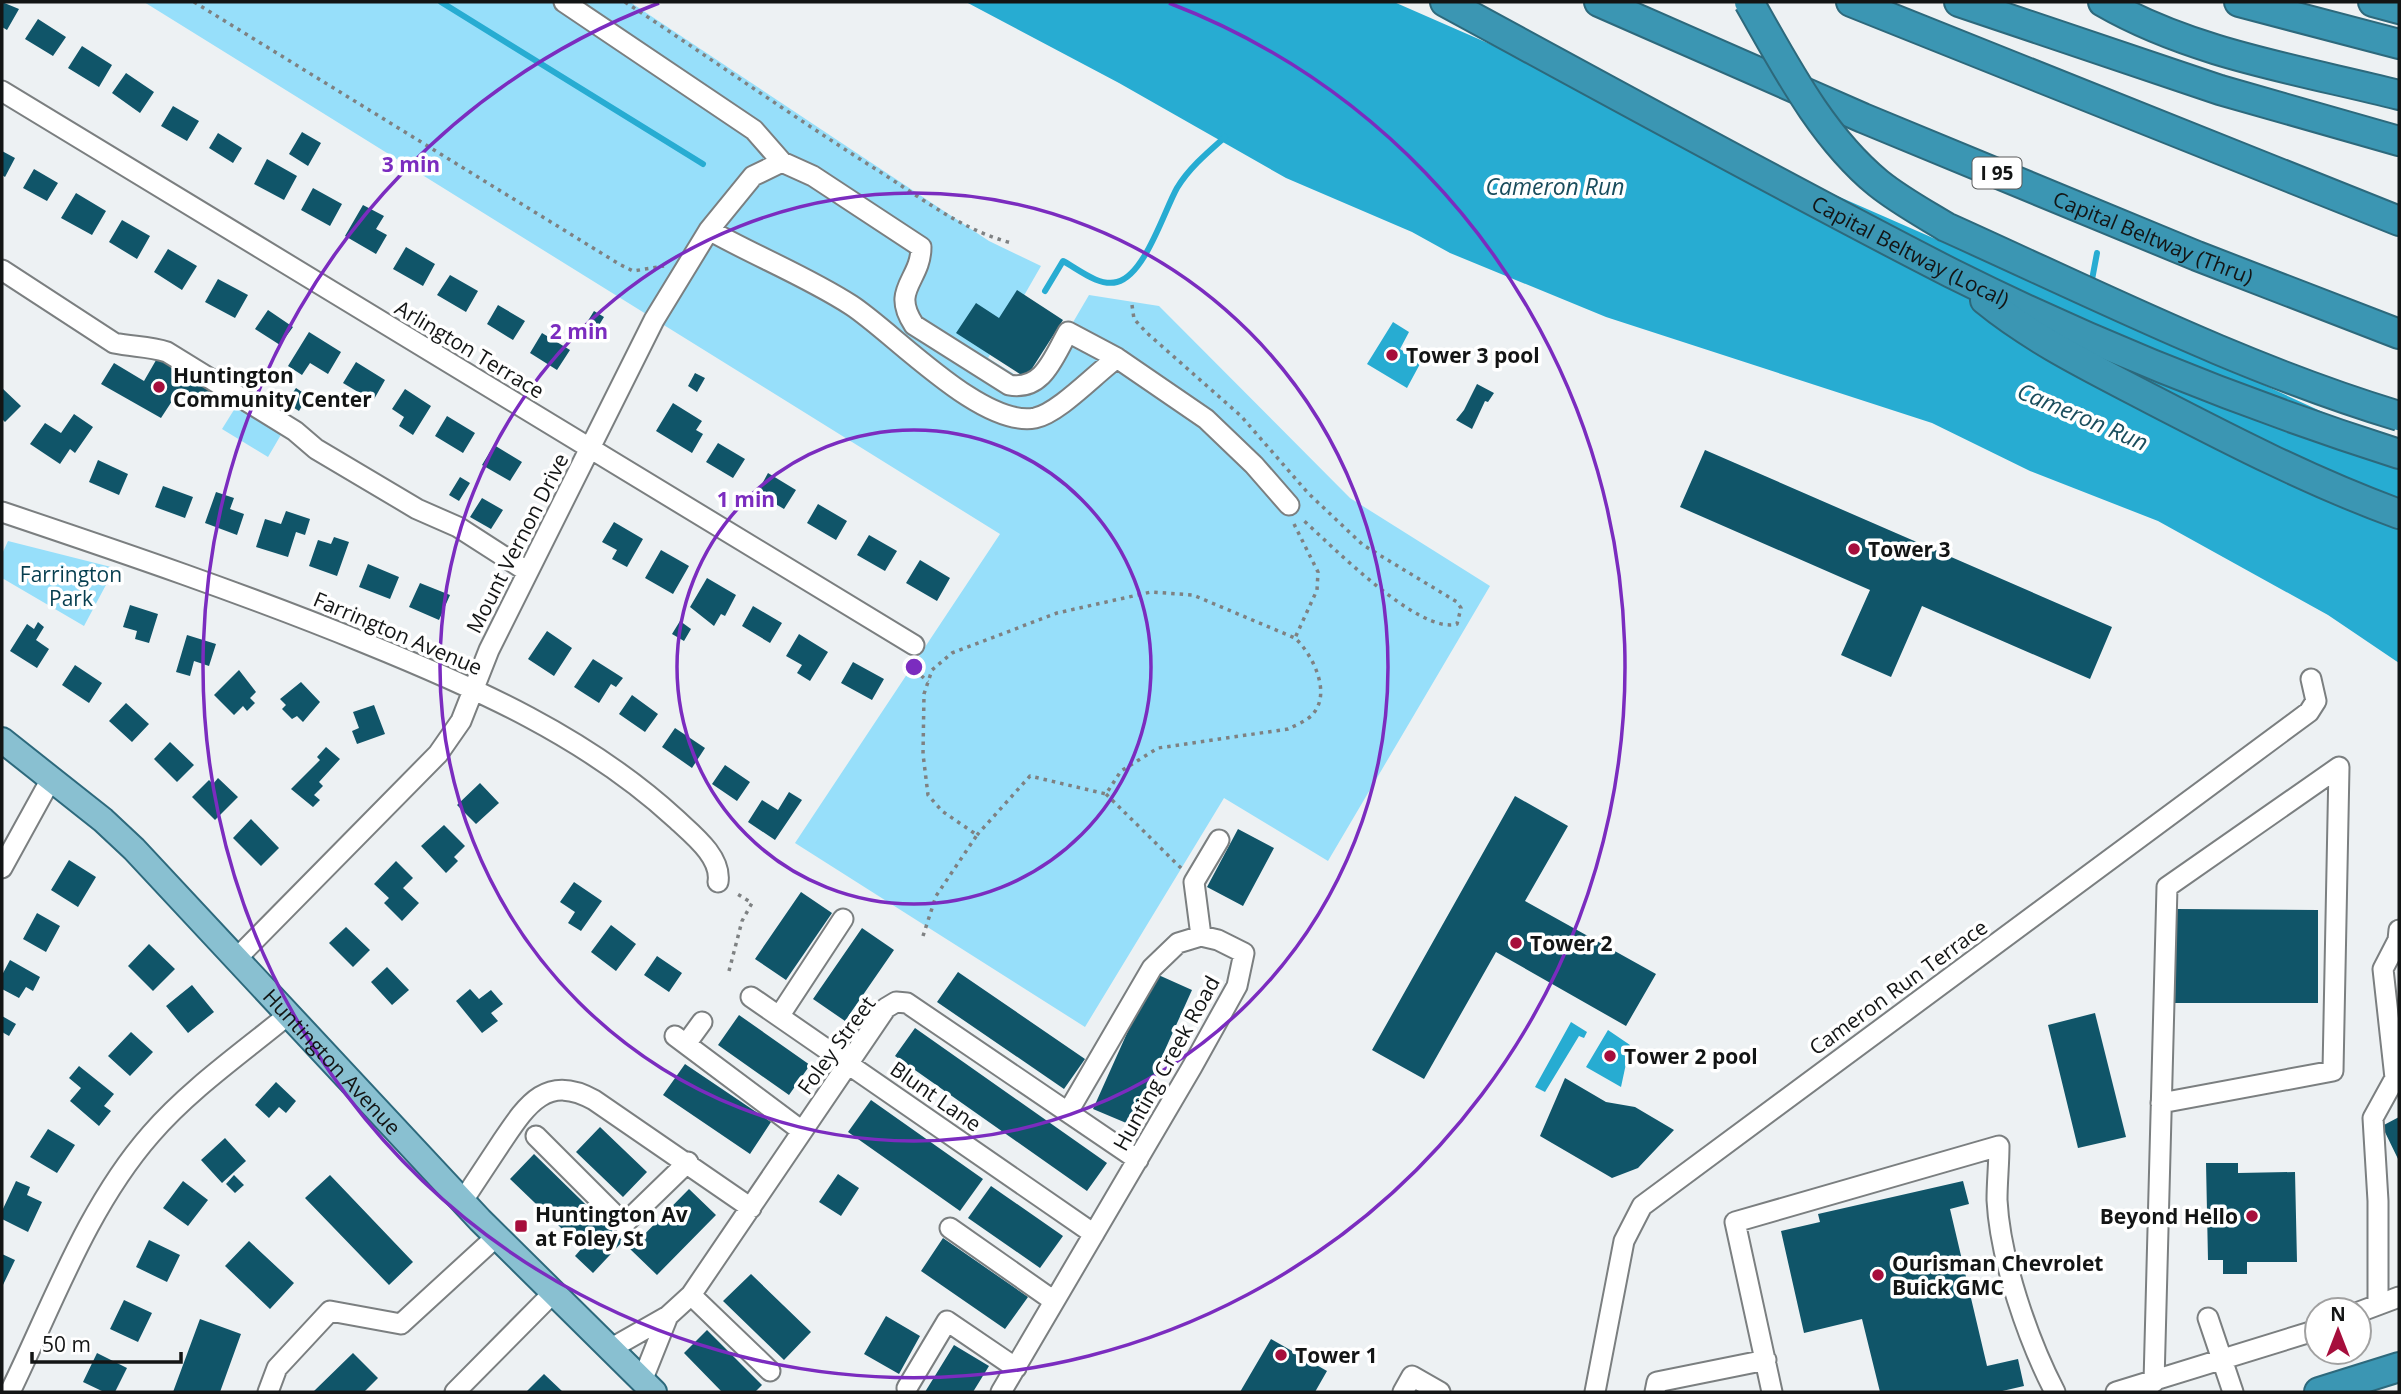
<svg xmlns="http://www.w3.org/2000/svg" width="2401" height="1394" font-family="'Open Sans',sans-serif">
	<style>
		.green { fill: #97dffa }
		.water { fill: #27acd2 }
		.lines { fill: none; stroke-linecap: round; stroke-linejoin: round }
		.stream { stroke: #27acd2; stroke-width: 6 }
		.building { fill: #105569 }
		.minor-casing { stroke: #7b7f80; stroke-width: 23 }
		.major-casing { stroke: #2d697c; stroke-width: 28 }
		.highway-casing { stroke: #2d697c; stroke-width: 32 }
		.path { stroke: #7e8182; stroke-width: 3.5; stroke-dasharray: 3.5 5; stroke-linecap: butt }
		.minor { stroke: #fff; stroke-width: 19 }
		.major { stroke: #89c0d1; stroke-width: 24 }
		.highway { stroke: #3b96b3; stroke-width: 28 }
		.highway-bridge-casing { stroke: #2d697c; stroke-width: 32; stroke-linecap: butt }
		.highway-bridge { stroke: #3b96b3; stroke-width: 28 }
		.ring { fill: none; stroke: #7b2cbf; stroke-width: 3.5 }
		.poi-dot { fill: #a60e3c; stroke: #fff; stroke-width: 2.5 }
		.labels { text-anchor: middle; dominant-baseline: central; stroke-width: 7; stroke-linejoin: round; paint-order: stroke }
		.shield { fill: #fff; stroke: #5a5b5b; stroke-width: 2 }
		.shield-label { font-size: 19px; font-weight: bold; fill: #131515 }
		.street-label { font-size: 21px; fill: #131515; stroke: #fff }
		.poi-label { font-size: 21px; font-weight: bold; fill: #131515; stroke: #fff; text-anchor: start }
		.park-label { font-size: 21px; fill: #063e4f; stroke: #fff }
		.water-label { font-size: 23px; font-style: italic; fill: #1a4d5d; stroke: #fff }
		.centre { fill: #7b2cbf; stroke: #fff; stroke-width: 3.5 }
		.ring-label { font-size: 21px; text-anchor: middle; font-weight: bold; fill: #7b2cbf; stroke: #fff; stroke-width: 7; stroke-linejoin: round; paint-order: stroke }
	</style>
	<rect width="100%" height="100%" fill="#edf1f3"/>
	<path class="green" d="M144 2H630L989 241 1041 266 988 358 1035 387 1089 295 1159 306 1350 498 1490 586 1328 861 1224 798 1085 1027 795 843 1000 534Z
		M237 405 282 433 268 457 222 429Z
		M8 541 115 568 84 626 2 578V554Z"/>
	<path class="water" d="M966 2H1394L2157 336 2399 447V663L2328 615 2158 521 2030 471 1932 423 1606 317 1450 253 1412 232 1286 178 1119 83Z
		M1393 322 1409 332 1400 349 1421 362 1407 388 1367 364Z
		M1571 1022 1587 1032 1584 1038 1579 1036 1545 1092 1535 1087Z
		M1608 1030 1630 1045 1621 1087 1586 1067Z"/>
	<g class="lines">
		<path class="stream" d="M441 2 703 164
			M2091 285 2097 253
			M1045 291 1063 261C1078 269 1099 287 1117 282 1145 275 1164 211 1177 188 1189 168 1208 152 1225 137"/>
	</g>
	<path class="building" d="M2 2 19 9 7 30 2 27Z
		M38 19 66 37 53 56 25 39Z
		M82 46 112 65 99 87 68 68Z
		M126 73 154 92 140 113 112 93Z
		M173 106 199 121 187 141 161 126Z
		M302 132 321 143 308 166 289 154Z
		M218 133 242 148 233 163 209 148Z
		M2 151 15 158 5 177 2 175Z
		M267 159 297 176 284 200 254 184Z
		M34 169 58 183 47 201 23 188Z
		M313 188 342 204 330 226 301 210Z
		M76 193 106 211 92 235 61 218Z
		M363 205 384 216 376 229 387 235 376 254 345 236Z
		M122 220 150 236 137 259 109 242Z
		M406 247 435 264 423 286 393 269Z
		M168 249 197 266 182 290 154 272Z
		M450 275 478 291 466 312 437 295Z
		M218 279 248 295 235 318 205 302Z
		M1017 290 1063 320 1026 378 956 333 976 303 999 318Z
		M498 305 525 321 513 340 487 324Z
		M268 310 293 327 280 345 255 329Z
		M594 311 604 317 596 330 586 324Z
		M309 332 341 352 328 374 310 363 302 375 288 366Z
		M542 333 570 350 557 370 530 353Z
		M159 355 217 389 205 410 176 395 161 418 101 384 114 363 144 381Z
		M356 362 385 380 373 401 343 383Z
		M695 373 705 378 697 392 688 386Z
		M1477 384 1494 393 1488 402 1485 401 1472 429 1456 420 1464 410Z
		M2 388 21 406 5 422 2 419Z
		M296 388 308 396 299 411 286 403Z
		M405 389 431 406 413 435 399 426 404 417 392 409Z
		M673 403 702 421 696 430 703 434 692 453 656 431Z
		M74 414 93 427 75 453 70 449 60 464 30 444 45 423 61 433Z
		M447 416 475 433 463 453 435 436Z
		M718 443 745 459 733 478 706 462Z
		M494 445 522 462 510 481 482 465Z
		M1705 450 2112 627 2090 679 1922 606 1891 677 1841 655 1870 590 1680 507Z
		M98 460 128 474 119 495 89 482Z
		M768 473 796 490 784 509 757 493Z
		M460 477 470 483 459 501 449 495Z
		M163 486 193 497 185 518 155 507Z
		M216 492 234 498 230 509 244 514 237 535 205 523Z
		M482 498 503 510 491 529 470 517Z
		M818 504 847 521 836 540 807 523Z
		M286 511 310 519 305 535 296 532 288 557 256 547 265 519 281 524Z
		M614 522 643 539 627 567 612 559 617 550 602 542Z
		M869 535 897 551 885 571 857 555Z
		M334 537 349 542 337 576 309 566 318 540 331 544Z
		M661 550 689 566 673 594 645 578Z
		M920 560 950 578 937 601 906 583Z
		M368 564 399 577 390 599 359 587Z
		M707 578 736 595 725 616 721 614 714 626 690 607Z
		M420 583 450 595 439 620 409 607Z
		M130 605 158 614 149 643 135 639 137 631 123 627Z
		M753 606 782 623 770 643 742 626Z
		M680 621 691 629 684 641 672 634Z
		M38 622 44 627 36 640 49 649 37 668 10 651 27 624 34 629Z
		M547 631 572 648 554 676 528 659Z
		M799 634 828 652 810 681 797 673 802 665 786 656Z
		M187 635 216 644 209 666 194 661 190 676 176 672Z
		M593 659 623 678 616 687 611 684 599 703 574 687Z
		M853 662 884 679 872 700 841 683Z
		M75 665 102 683 89 703 62 685Z
		M239 670 256 692 250 698 255 703 247 711 243 706 234 715 214 695Z
		M301 682 320 702 303 722 297 716 292 719 282 709 286 705 280 699Z
		M632 695 658 714 645 732 619 714Z
		M126 703 149 724 132 742 109 721Z
		M374 705 385 734 357 744 352 731 359 728 353 712Z
		M675 728 705 748 692 768 662 747Z
		M170 742 194 765 177 782 154 759Z
		M326 747 340 759 319 782 323 786 314 795 320 800 313 807 291 789 320 760 317 757Z
		M725 765 750 782 737 801 712 784Z
		M218 778 238 797 215 820 192 797 209 780 213 784Z
		M480 783 499 803 476 824 457 805Z
		M789 792 802 800 775 840 748 822 762 800 778 810Z
		M1515 796 1568 826 1525 901 1656 974 1626 1026 1496 952 1424 1079 1372 1050Z
		M251 819 279 848 261 866 233 838Z
		M444 825 465 846 454 857 458 861 446 873 421 846Z
		M1238 829 1274 848 1243 906 1207 887Z
		M69 860 96 877 78 907 51 890Z
		M396 861 413 878 403 888 419 903 402 921 384 903 389 898 374 884Z
		M574 882 602 901 581 931 568 923 575 912 560 902Z
		M801 892 832 913 786 980 755 959Z
		M2176 909 2318 910V1003H2175Z
		M37 913 60 926 46 952 23 939Z
		M611 925 636 944 616 971 591 952Z
		M346 927 370 950 353 967 329 943Z
		M862 928 894 950 845 1021 813 999Z
		M149 944 175 969 153 991 128 966Z
		M657 956 682 973 669 992 644 975Z
		M10 960 40 977 33 991 26 987 19 998 2 989V975Z
		M387 967 409 990 392 1005 371 982Z
		M958 972 1085 1059 1064 1089 937 1002Z
		M1154 973 1192 990 1131 1125 1093 1109Z
		M192 985 214 1012 188 1033 166 1006Z
		M470 989 479 999 491 990 503 1004 491 1013 498 1021 482 1033 456 1001Z
		M2095 1013 2126 1137 2078 1148 2048 1025Z
		M739 1015 810 1065 789 1095 718 1045Z
		M2 1016 16 1024 9 1036 2 1032Z
		M915 1028 1107 1163 1087 1191 895 1056Z
		M131 1032 153 1052 130 1076 108 1056Z
		M685 1064 771 1122 750 1154 663 1095Z
		M79 1066 114 1094 104 1106 111 1111 99 1126 70 1101 81 1088 69 1078Z
		M1565 1078 1606 1102 1635 1107 1674 1130 1638 1168 1612 1178 1540 1136Z
		M276 1082 296 1101 286 1113 279 1107 269 1118 255 1105Z
		M871 1100 983 1179 960 1211 848 1132Z
		M2399 1117V1161L2382 1126Z
		M600 1127 647 1172 623 1197 576 1152Z
		M48 1129 75 1145 57 1173 30 1157Z
		M225 1138 246 1161 222 1183 201 1160Z
		M534 1154 623 1241 593 1273 575 1256 582 1248 510 1179Z
		M2206 1163H2238V1173L2295 1172 2297 1262H2247V1274H2223V1260H2208Z
		M838 1174 859 1188 841 1216 819 1202Z
		M234 1175 244 1185 235 1193 226 1184Z
		M330 1175 413 1262 389 1285 305 1198Z
		M16 1181 30 1187 27 1195 42 1202 28 1232 2 1219V1211Z
		M183 1181 208 1200 188 1226 163 1208Z
		M1963 1181 1969 1204 1950 1209 1987 1366 2018 1359 2024 1386 1998 1392H1880L1862 1319 1804 1333 1781 1231 1820 1222 1818 1214Z
		M991 1186 1063 1236 1040 1268 968 1218Z
		M689 1189 716 1215 657 1275 630 1249Z
		M943 1238 1028 1297 1005 1329 921 1271Z
		M149 1240 180 1255 167 1282 136 1267Z
		M249 1241 294 1283 270 1309 225 1266Z
		M2 1254 15 1260 2 1287Z
		M751 1274 811 1332 784 1360 723 1301Z
		M124 1300 152 1313 138 1342 110 1329Z
		M886 1316 920 1336 899 1374 864 1354Z
		M200 1319 241 1334 220 1392H173Z
		M707 1330 762 1385 755 1392H722L684 1353Z
		M1271 1339 1327 1371 1315 1392H1240Z
		M954 1345 989 1366 973 1392H925Z
		M97 1353 127 1368 115 1392H104L83 1382Z
		M353 1353 378 1378 364 1392H313Z
		M544 1374 563 1392H526Z"/>
	<g class="lines">
		<g class="minor-casing">
			<path id="minor" d="M564 2 754 130 782 162
				M2 91 914 645
				M709 230C755 256 806 276 851 305 893 332 981 428 1035 418 1059 413 1096 373 1117 358L1206 419 1254 465 1289 505
				M2 270 114 343C133 347 149 346 167 352L295 431 316 449 417 509 458 527 528 572
				M2 512C124 553 245 594 365 643 476 688 587 737 676 819 692 834 722 857 718 882
				M2 868 51 779
				M1201 936 1194 882 1219 840
				M236 959 438 754 461 721 489 650 654 320 709 230 753 176 782 162 813 176 921 247C921 281 890 289 914 325L1009 385C1043 391 1053 358 1068 332L1117 358
				M751 997 1094 1234
				M780 1015 843 919
				M675 1036 802 1131
				M686 1044 702 1022
				M536 1136 624 1224 688 1162
				M462 1202C475 1182 488 1163 501 1143 526 1106 546 1073 594 1100L751 1208
				M950 1228 1054 1301
				M691 1295 770 1371
				M2378 1304V1201L2373 1118 2395 1078 2383 969 2398 940 2399 930
				M2359 1312 2399 1297
				M2208 1318 2233 1392
				M610 1349 668 1316 691 1295 886 1008 896 1002 907 1003 1138 1160
				M642 1381 668 1316
				M2154 1382 2167 887 2339 767 2333 1071 2161 1103
				M907 1388 947 1321 1016 1368
				M10 1392C52 1306 87 1207 151 1134 190 1089 242 1053 288 1015
				M268 1392 277 1368 330 1311 401 1324 496 1237
				M455 1392 552 1294
				M1001 1392 1192 1067 1237 986 1244 953 1218 940 1201 936 1178 943 1152 968 1068 1112
				M1403 1392 1412 1376 1440 1392
				M1595 1392 1624 1241 1642 1206 2309 712 2316 701 2311 679
				M1655 1392 1657 1382 1766 1360
				M1772 1392 1735 1222 1999 1146C1999 1164 1997 1182 1997 1200 2000 1259 2028 1340 2055 1392
				M2116 1392 2317 1330"/>
		</g>
		<g class="major-casing">
			<g id="major">
				<path id="s1" d="M2 740 103 820 134 849 480 1220 654 1392"/>
			</g>
		</g>
		<g class="highway-casing">
			<g id="highway">
				<path id="s2" d="M1445 2C1613 93 1781 186 1951 273 2095 345 2246 405 2399 454"/>
				<path id="s3" d="M1599 2 1863 118 2197 256 2399 334"/>
				<path d="M1851 2 2399 221"/>
				<path d="M1959 2 2220 90 2399 141"/>
				<path d="M2103 2C2193 54 2300 70 2399 95"/>
				<path d="M2239 2 2399 44"/>
				<path d="M2373 2 2399 9"/>
				<path d="M1985 300C2035 341 2096 370 2153 400 2234 442 2314 483 2399 514"/>
				<path d="M2319 1392 2399 1367"/>
			</g>
		</g>
		<path class="path" d="M194 2 619 264 633 271 664 266
			M625 2C710 58 792 116 877 170 920 197 963 231 1012 243
			M1132 305 1134 319 1147 333 1241 416 1308 493 1363 545 1457 602 1461 608 1457 624C1419 635 1331 545 1302 519
			M1294 524 1318 572 1317 590 1295 638
			M909 664 928 682
			M1106 794 1182 869
			M923 936 936 896 977 835 942 811 928 795 923 754 924 694 932 670 952 653 1057 613 1151 592 1193 595 1295 638C1312 654 1332 692 1313 714 1307 721 1296 725 1288 729L1158 748 1121 771 1106 794 1030 776 977 835
			M729 971 742 921 752 903 734 892"/>
		<use href="#minor" class="minor"/>
		<use href="#major" class="major"/>
		<use href="#highway" class="highway"/>
		<g class="highway-bridge-casing">
			<path id="highway-bridge" d="M1749 2C1785 65 1821 136 1878 183 1899 200 1923 213 1946 227 2095 294 2243 369 2399 416"/>
		</g>
		<use href="#highway-bridge" class="highway-bridge"/>
	</g>
	<g class="ring">
		<circle cx="914" cy="667" r="237"/>
		<circle cx="914" cy="667" r="474"/>
		<path d="M1169 3A711 711 0 1 1 659 3"/>
	</g>
	<g class="poi-dot">
		<circle cx="1392" cy="355" r="7"/>
		<circle cx="159" cy="387" r="7"/>
		<circle cx="1854" cy="549" r="7"/>
		<circle cx="1516" cy="943" r="7"/>
		<circle cx="1610" cy="1056" r="7"/>
		<circle cx="2252" cy="1216" r="7"/>
		<rect x="514" y="1219" width="14" height="14" rx="3.5"/>
		<circle cx="1878" cy="1275" r="7"/>
		<circle cx="1281" cy="1355" r="7"/>
	</g>
	<g class="labels">
		<rect class="shield" x="1972.5" y="157.5" width="49" height="31" rx="5"/>
		<g class="shield-label">
			<text x="1997" y="173">I 95</text>
		</g>
		<g class="street-label">
			<text stroke="none"><textPath href="#s3" startOffset="602">Capital Beltway (Thru)</textPath></text>
			<text stroke="none"><textPath href="#s2" startOffset="528">Capital Beltway (Local)</textPath></text>
			<text transform="translate(470 349) rotate(31)">Arlington Terrace</text>
			<text transform="translate(517 543) rotate(-63)">Mount Vernon Drive</text>
			<text transform="translate(398 633) rotate(23)">Farrington Avenue</text>
			<text transform="translate(1898 987) rotate(-36)">Cameron Run Terrace</text>
			<text transform="translate(836 1045) rotate(-54)">Foley Street</text>
			<text stroke="none"><textPath href="#s1" startOffset="462">Huntington Avenue</textPath></text>
			<text transform="translate(1166 1063) rotate(-61)">Hunting Creek Road</text>
			<text transform="translate(936 1096) rotate(35)">Blunt Lane</text>
		</g>
		<g class="poi-label">
			<text x="1406" y="355">Tower 3 pool</text>
			<text x="173" y="375">Huntington<tspan x="173" dy="24">Community Center</tspan></text>
			<text x="1868" y="549">Tower 3</text>
			<text x="1530" y="943">Tower 2</text>
			<text x="1624" y="1056">Tower 2 pool</text>
			<text x="535" y="1214">Huntington Av<tspan x="535" dy="24">at Foley St</tspan></text>
			<text x="2238" y="1216" text-anchor="end">Beyond Hello</text>
			<text x="1892" y="1263">Ourisman Chevrolet<tspan x="1892" dy="24">Buick GMC</tspan></text>
			<text x="1295" y="1355">Tower 1</text>
		</g>
		<g class="park-label">
			<text x="71" y="574">Farrington<tspan x="71" dy="24">Park</tspan></text>
		</g>
		<g class="water-label">
			<text x="1555" y="186">Cameron Run</text>
			<text transform="translate(2083 416) rotate(23)">Cameron Run</text>
		</g>
	</g>
	<circle cx="914" cy="667" r="10" class="centre"/>
	<g class="ring-label">
		<text x="411" y="172">3 min</text>
		<text x="579" y="339">2 min</text>
		<text x="746" y="507">1 min</text>
	</g>
	<rect width="2401" height="1394" fill="none" stroke="#131515" stroke-width="7"/>
	<g transform="translate(2338 1331)"><circle r="33" fill="#ffffff" stroke="#a1a1a1" stroke-width="2"/>
	<path d="M0-5L12 26L0 18L-12 26Z" fill="#a60e3c"/>
	<text y="-10" font-size="19" font-weight="bold" text-anchor="middle" fill="#131515">N</text>
	</g>
	<path d="M32 1352v10h149v-10" fill="none" stroke="#131515" stroke-width="3.5"/>
	<text x="42" y="1352" font-size="21" fill="#131515" stroke="#ffffff" stroke-width="5" paint-order="stroke">50 m</text>
</svg>
